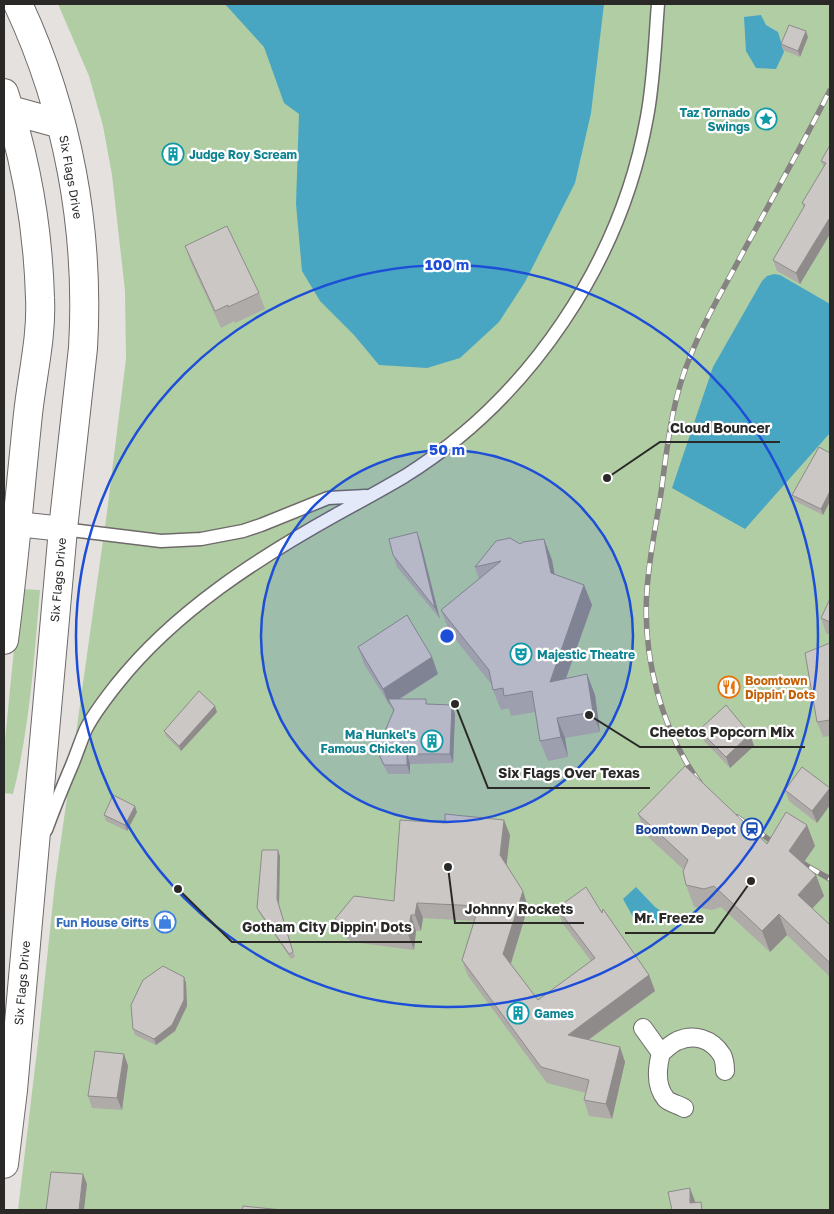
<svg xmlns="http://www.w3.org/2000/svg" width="834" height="1214" font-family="'Golos Text',sans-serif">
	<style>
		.green { fill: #b0cda4 }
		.water { fill: #48a6c2 }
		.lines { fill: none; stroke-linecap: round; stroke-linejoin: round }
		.service-casing { stroke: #6e6a69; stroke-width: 15 }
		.pedestrian-casing { stroke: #6e6a69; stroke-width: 20 }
		.minor-casing { stroke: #6e6a69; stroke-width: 26 }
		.tertiary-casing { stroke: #6e6a69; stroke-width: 30 }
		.service { stroke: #fff; stroke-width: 12 }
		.pedestrian { stroke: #fff; stroke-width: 18 }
		.minor { stroke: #fff; stroke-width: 24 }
		.tertiary { stroke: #fff; stroke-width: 28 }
		.rail-casing { stroke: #858281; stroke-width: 5.5 }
		.rail { stroke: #fff; stroke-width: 4; stroke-dasharray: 11; stroke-linecap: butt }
		.wall { fill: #afaba9 }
		.shaded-wall { fill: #8e8b8a }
		.building { fill: #cbc7c5; stroke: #8e8b8a }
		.ring { fill: none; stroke: #1d4ed8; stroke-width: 2.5 }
		.labels { text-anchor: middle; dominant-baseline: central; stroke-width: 4.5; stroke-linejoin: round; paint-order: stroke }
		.culture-label { font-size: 12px; font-weight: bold; fill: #0d838f; stroke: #fff; text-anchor: start }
		.street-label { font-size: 12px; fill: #2a2928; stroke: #fff }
		.food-label { font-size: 12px; font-weight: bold; fill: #c56008; stroke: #fff; text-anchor: start }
		.transit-label { font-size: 12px; font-weight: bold; fill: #164399; stroke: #fff; text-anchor: end }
		.shop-label { font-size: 12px; font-weight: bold; fill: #366cbe; stroke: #fff; text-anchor: end }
		.centre { fill: #1d4ed8; stroke: #fff; stroke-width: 2.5 }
		.ring-label { font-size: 15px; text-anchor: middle; font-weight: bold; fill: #1d4ed8; stroke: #fff; stroke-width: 4.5; stroke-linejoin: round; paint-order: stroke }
		.leader { fill: none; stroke: #2a2928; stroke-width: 2 }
		.callout-dot { fill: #2a2928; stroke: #fff; stroke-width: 2 }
		.callout-label { font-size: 14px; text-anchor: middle; font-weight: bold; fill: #2a2928; stroke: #fff; stroke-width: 4.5; stroke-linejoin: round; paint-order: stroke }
	</style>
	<rect width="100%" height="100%" fill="#e5e1df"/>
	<path class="green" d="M58 4H830V1210H18L39 1034 55 883 107 512 126 359 125 291 112 175 103 126 89 76Z
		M20 589 40 590C34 658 30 727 13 794L4 793V750Z"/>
	<path class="water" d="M225 4H604L591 113 575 183 525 282 499 322 460 358 427 368 379 365 354 335 320 301 302 271 296 204 299 114 284 103 264 47Z
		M761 15 766 25 778 32 784 52 776 69 756 68 746 51 744 17Z
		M774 274 780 275 830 304V433L745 529 672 488 713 367 762 281 767 276Z
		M636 887 655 907 661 911V921L653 925 646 921 637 924 623 899Z"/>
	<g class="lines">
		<g class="service-casing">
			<path id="service" d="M63 529 161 541 201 539 243 531 261 525 328 498 366 496
				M46 830C54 808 63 786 72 765 77 753 81 740 86 729 94 713 106 698 117 684 175 611 258 558 339 513 361 501 383 489 405 476 530 398 621 262 647 117 654 80 655 41 658 4"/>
		</g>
		<g class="pedestrian-casing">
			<path id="pedestrian" d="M643 1028 661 1053C657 1068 655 1086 666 1099 670 1103 679 1105 684 1108
				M661 1053C666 1049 672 1043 677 1041 694 1033 712 1039 722 1055 724 1059 725 1066 725 1071"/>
		</g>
		<g class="minor-casing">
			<path id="minor" d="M17 524 63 529"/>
		</g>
		<g class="tertiary-casing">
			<path id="tertiary" d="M4 93C26 159 38 228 40 298 42 337 32 376 28 414 20 490 14 565 4 640
				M10 110 61 124
				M4 1164 13 1090 63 529 83 348C90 230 68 111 18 4"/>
		</g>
		<use href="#service" class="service"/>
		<use href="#pedestrian" class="pedestrian"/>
		<use href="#minor" class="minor"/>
		<use href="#tertiary" class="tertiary"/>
		<g class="rail-casing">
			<path id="rail" d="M700 783C661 730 642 655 647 590 649 558 656 525 661 493 667 448 672 399 690 357 702 326 718 298 734 269 766 209 800 150 830 90
				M737 817 807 866 830 879"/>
		</g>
		<use href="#rail" class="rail"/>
	</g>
	<path class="wall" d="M808 37 800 57 783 50 781 44Z
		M830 145V234L800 284 777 271 773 260 804 208 802 203 824 167 821 161Z
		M185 246 259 293 265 309 235 323 234 321 221 328 191 263Z
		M830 453V501L823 515 795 501 792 495Z
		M544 539 552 560 555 575 584 585 592 605 566 679 587 674 595 695 600 732 565 738 568 757 548 761 540 741 535 712 511 716 509 708 501 710 493 690 492 685 449 631 441 610 479 579 475 567 520 544Z
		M421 544 440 619 397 567 393 555Z
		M830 599V635L826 633 821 618Z
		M830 643V736L823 737 817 722Z
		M358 647 438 674 400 699 428 704 455 714 453 763 410 764V774H388L371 740 368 731H385L394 712 364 664Z
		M217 712 181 751 166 736 164 731Z
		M699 730 750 734 754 746 730 768 704 741Z
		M830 788V805L817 823 789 801 785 790Z
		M137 812 127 831 106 821 104 815Z
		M638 814 767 844 807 825 815 846 803 863 824 896 812 909 830 925V977L787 935 770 952 721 907 712 910 694 907 686 885 684 870 646 835Z
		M510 835 506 865 528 907 511 964 538 1000 591 961 563 924 557 908 602 913 649 975 655 991 589 1040 620 1047 625 1062 612 1119 589 1116 584 1100 586 1093 547 1083 468 976 462 960 474 921 423 918 421 931H416L414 950 352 942 341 934 335 919 394 901Z
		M280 856 279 905 295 957 291 959 260 914 257 908Z
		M184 977 186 983 187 1006 175 1031 156 1045 135 1035 133 1029Z
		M124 1054 128 1066 122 1110 92 1108 88 1096Z"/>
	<path class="shaded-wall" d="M806 31 808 37 800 57 798 51Z
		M829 219 830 222V234L800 284 796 273Z
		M830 491V501L823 515 821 509Z
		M417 532 421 544 440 619 435 608Z
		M544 539 552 560 558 594 551 573Z
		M584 585 592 605 557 703 550 682Z
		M432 657 438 674 391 704 388 699 389 705 383 689Z
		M587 674 595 695 600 732 593 712Z
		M452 705 455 714 453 763 450 754Z
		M215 706 217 712 181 751 179 746Z
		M557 718 565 738 568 757 561 737Z
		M750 734 754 746 730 768 726 757Z
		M407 754 410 764V774L407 765Z
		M830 788V805L817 823 812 811Z
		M135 806 137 812 127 831 125 825Z
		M504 820 510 835 506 870 500 855Z
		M807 825 815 846 797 872 789 851Z
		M278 850 280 856 279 905 295 957 277 899Z
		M816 875 824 896 805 916 798 895Z
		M523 891 528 907 509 969 503 954Z
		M417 903 423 918 421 931 415 915Z
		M779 914 787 935 770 952 762 931Z
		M411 915 416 931 414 950 408 934Z
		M649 975 655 991 574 1050 568 1035Z
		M184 977 186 983 187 1006 175 1031 156 1045 154 1039Z
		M620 1047 625 1062 612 1119 606 1104Z
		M124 1054 128 1066 122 1110 117 1098Z
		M83 1174 87 1184 84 1210H79Z
		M690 1188 698 1209 690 1203Z"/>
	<path class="building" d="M789 25 806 31 798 51 781 44Z
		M830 145V219H829L796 273 773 260 805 205 802 203 826 163 821 161Z
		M227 226 259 293 228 307V305L215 311 185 246Z
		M819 447 830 453V491L821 509 792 495Z
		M417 532 435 608 393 555 389 539Z
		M510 538 520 544 523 542 544 539 551 573 584 585 550 682 587 674 593 712 557 718 561 737 540 741 532 691 504 696 503 688 493 690 489 670 441 610 501 561 475 567 496 541Z
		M830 599V622L821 618Z
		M407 615 432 657 383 689 358 647Z
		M830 643V720L817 722 805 653Z
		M199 691 215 706 179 746 164 731Z
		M388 699H426V704L452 705 450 754H407V765H384L368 731H385L394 710Z
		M726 705 750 734 726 757 699 730Z
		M685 766 767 844 786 812 807 825 789 851 816 875 798 895 830 925V963L779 914 762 931 714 886 704 889 686 885 683 871 688 860 638 814Z
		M802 767 830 788 812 811 785 790Z
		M113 795 135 806 125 825 104 815Z
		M445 814 504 820 500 855 523 891 503 954 538 1000 595 958 557 908 586 887 602 913 603 909 649 975 568 1035 620 1047 606 1104 584 1100 589 1080 541 1067 462 960 479 906 417 903 415 915H411L408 934 346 926 335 919 354 896 394 901 400 820 445 823Z
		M262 850H278L277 899 293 952 289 954 257 908Z
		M163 966 184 977V1000L172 1025 154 1039 133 1029 131 1005 143 980Z
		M95 1051 124 1054 117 1098 88 1096Z
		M51 1172 83 1174 79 1210H46Z
		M690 1188V1203L701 1202 702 1210H672L668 1192Z
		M243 1206 282 1210H242Z"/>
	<circle cx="447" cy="636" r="186" fill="#1d4ed8" fill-opacity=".12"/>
	<g class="ring">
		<circle cx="447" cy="636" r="186"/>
		<circle cx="447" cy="636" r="371"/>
	</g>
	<defs>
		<g id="sight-ring" transform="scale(1.125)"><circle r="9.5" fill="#fff" stroke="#0f9aa8" stroke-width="1.5"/><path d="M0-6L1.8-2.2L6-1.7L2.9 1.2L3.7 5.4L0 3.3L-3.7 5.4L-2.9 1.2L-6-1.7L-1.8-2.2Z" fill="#0f9aa8"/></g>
		<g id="building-ring" transform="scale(1.125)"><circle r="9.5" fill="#fff" stroke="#0f9aa8" stroke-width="1.5"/><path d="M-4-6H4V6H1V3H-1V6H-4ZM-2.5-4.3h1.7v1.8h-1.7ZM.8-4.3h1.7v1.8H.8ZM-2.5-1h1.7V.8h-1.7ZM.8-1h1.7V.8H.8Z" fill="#0f9aa8"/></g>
		<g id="theatre-ring" transform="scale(1.125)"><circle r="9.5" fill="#fff" stroke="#0f9aa8" stroke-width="1.5"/><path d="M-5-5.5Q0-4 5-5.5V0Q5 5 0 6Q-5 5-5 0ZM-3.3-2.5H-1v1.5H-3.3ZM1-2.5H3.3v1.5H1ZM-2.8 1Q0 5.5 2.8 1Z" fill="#0f9aa8"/></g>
		<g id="restaurant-ring" transform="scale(1.125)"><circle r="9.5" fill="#fff" stroke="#e8710a" stroke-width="1.5"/><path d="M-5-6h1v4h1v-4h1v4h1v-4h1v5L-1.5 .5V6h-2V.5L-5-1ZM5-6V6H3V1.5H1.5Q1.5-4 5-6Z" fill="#e8710a"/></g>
		<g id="station-ring" transform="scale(1.125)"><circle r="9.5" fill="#fff" stroke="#1a4fb4" stroke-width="1.5"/><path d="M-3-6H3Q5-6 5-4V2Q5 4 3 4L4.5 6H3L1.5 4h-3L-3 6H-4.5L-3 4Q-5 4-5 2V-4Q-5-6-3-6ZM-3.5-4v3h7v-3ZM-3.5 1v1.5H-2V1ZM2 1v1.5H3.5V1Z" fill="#1a4fb4"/></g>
		<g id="shop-ring" transform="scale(1.125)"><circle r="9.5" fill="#fff" stroke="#3f7fe0" stroke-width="1.5"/><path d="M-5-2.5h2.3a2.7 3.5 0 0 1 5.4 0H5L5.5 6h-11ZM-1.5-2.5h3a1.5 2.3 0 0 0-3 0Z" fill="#3f7fe0"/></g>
	</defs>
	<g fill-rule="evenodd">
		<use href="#sight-ring" x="766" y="119"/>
		<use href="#building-ring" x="173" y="154"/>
		<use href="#theatre-ring" x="521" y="654"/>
		<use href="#restaurant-ring" x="729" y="687"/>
		<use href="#building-ring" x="432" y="741"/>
		<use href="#station-ring" x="752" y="829"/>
		<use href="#shop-ring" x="165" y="922"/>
		<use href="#building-ring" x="518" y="1013"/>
	</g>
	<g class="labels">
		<g class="culture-label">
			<text x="750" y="112" text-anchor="end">Taz Tornado<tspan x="750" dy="14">Swings</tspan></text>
			<text x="189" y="154">Judge Roy Scream</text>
			<text x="537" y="654">Majestic Theatre</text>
			<text x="416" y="734" text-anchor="end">Ma Hunkel's<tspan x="416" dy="14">Famous Chicken</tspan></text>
			<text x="534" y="1013">Games</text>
		</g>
		<g class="street-label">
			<text transform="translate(71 177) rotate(80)">Six Flags Drive</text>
			<text transform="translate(58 580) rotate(-85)">Six Flags Drive</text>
			<text transform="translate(22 983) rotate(-85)">Six Flags Drive</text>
		</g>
		<g class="food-label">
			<text x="745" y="680">Boomtown<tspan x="745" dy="14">Dippin' Dots</tspan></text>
		</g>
		<g class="transit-label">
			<text x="736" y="829">Boomtown Depot</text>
		</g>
		<g class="shop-label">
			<text x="149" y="922">Fun House Gifts</text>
		</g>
	</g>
	<circle cx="447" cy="636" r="8" class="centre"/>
	<g class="ring-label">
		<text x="447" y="270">100 m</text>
		<text x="447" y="455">50 m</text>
	</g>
	<path class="leader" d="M607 478L660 442H780M589 715L640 747H805M455 704L488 788H650M448 867L455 923H584M751 881L714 933H625M178 889L232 942H422"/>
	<g class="callout-dot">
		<circle cx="607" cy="478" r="5"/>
		<circle cx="589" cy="715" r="5"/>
		<circle cx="455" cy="704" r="5"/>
		<circle cx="448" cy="867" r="5"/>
		<circle cx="751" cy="881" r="5"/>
		<circle cx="178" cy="889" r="5"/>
	</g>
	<g class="callout-label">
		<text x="720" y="433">Cloud Bouncer</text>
		<text x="722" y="737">Cheetos Popcorn Mix</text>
		<text x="569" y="778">Six Flags Over Texas</text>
		<text x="519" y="914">Johnny Rockets</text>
		<text x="669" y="923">Mr. Freeze</text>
		<text x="327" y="932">Gotham City Dippin' Dots</text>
	</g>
	<rect width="834" height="1214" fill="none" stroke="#2a2928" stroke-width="10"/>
</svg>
